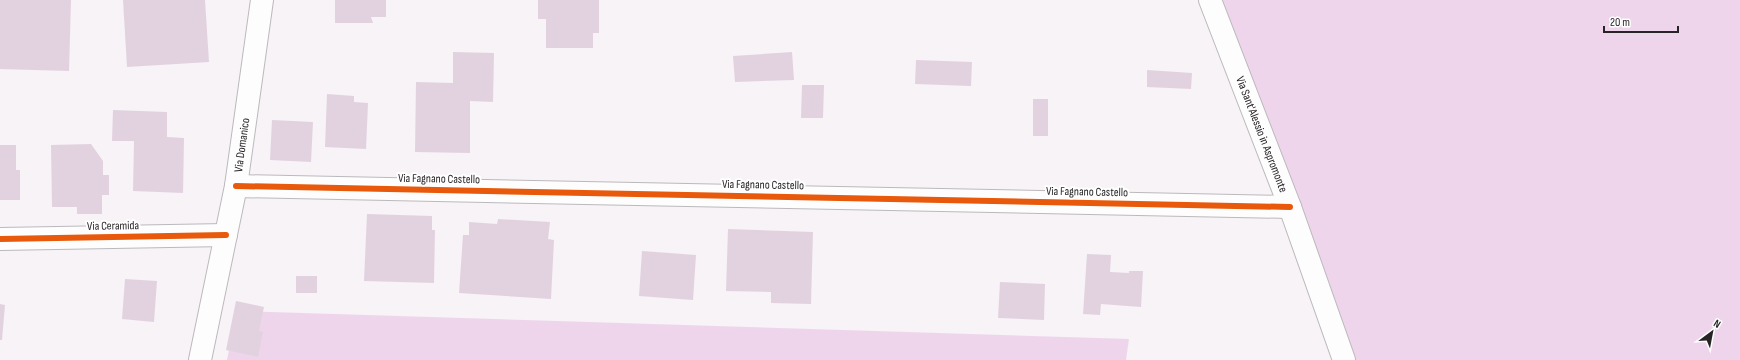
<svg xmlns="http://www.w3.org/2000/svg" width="1740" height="360" viewBox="0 0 1740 360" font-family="'Sofia Sans Condensed',sans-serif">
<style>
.grass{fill:#eed5eb}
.building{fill:#e2d2e0}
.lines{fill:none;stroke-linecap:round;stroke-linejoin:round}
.minor-casing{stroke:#bcb9bc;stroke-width:24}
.minor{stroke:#fefdfe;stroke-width:22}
.cycleway-casing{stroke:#fff;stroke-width:8}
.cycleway{stroke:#e8590c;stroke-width:6}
.labels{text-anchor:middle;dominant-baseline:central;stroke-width:4;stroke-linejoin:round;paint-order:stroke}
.street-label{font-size:12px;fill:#272426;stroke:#fff}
</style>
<rect width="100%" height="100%" fill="#f7f3f7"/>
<g class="grass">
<path d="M1210 0H1740V360H1344Z"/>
<path d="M237 311 1129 339 1126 360H227Z"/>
</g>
<g class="building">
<path d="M0 0H71L69 71 0 69Z"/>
<path d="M123 0H205L209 62 127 67Z"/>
<path d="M335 0H386V17H371L373 23H335Z"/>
<path d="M538 0H599V33H593V48H546V19H538Z"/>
<path d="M453 52 494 53 493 102 470 101V153L415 152 416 82 453 83Z"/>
<path d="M792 52 794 80 735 82 733 56Z"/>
<path d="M916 60 972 62 971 86 915 84Z"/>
<path d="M1147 70 1192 73 1191 89 1147 87Z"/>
<path d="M802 85H824L823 118H801Z"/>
<path d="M327 94 354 96V102L368 103 366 149 325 147Z"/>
<rect x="1033" y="99" width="15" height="37"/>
<path d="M113 110 167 112V137L184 138 183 193 133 191 134 141H112Z"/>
<path d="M272 120 313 122 311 162 270 160Z"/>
<path d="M91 144 103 161V175H109V195H102V214H77V207H52L51 145Z"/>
<path d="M0 145H16V170H20V200H0Z"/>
<path d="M367 214 432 216V230H435L434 283 364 281Z"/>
<path d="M498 219 550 222 548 239 554 240 551 299 459 293 463 235H469V222L497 224Z"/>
<path d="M728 229 813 232 811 304 771 303V292L726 291Z"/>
<path d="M642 251 696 255 693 300 639 296Z"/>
<path d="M1087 254 1111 255 1110 272 1129 273V271H1143L1141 307 1101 304 1100 315 1083 314Z"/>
<rect x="296" y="276" width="21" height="17"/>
<path d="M125 279 157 281 154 322 122 319Z"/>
<path d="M1000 282 1045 284 1044 320 998 318Z"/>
<path d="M236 301 264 307 259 331 263 332 258 357 226 350Z"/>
<path d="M0 304 5 305 2 340H0Z"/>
</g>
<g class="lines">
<defs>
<g id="minor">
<path id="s1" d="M1210 0 1290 207 1344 360"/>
<path d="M236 186 1290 207"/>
<path d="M0 239 226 235"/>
<path id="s2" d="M200 360 236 186 262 0"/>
</g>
</defs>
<use href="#minor" class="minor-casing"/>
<use href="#minor" class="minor"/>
<defs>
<g id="cycleway">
<path d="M236 186 1290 207"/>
<path d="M0 239 226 235"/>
</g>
</defs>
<use href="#cycleway" class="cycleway-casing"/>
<use href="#cycleway" class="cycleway"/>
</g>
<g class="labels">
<g class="street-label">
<text stroke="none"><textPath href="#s1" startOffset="144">Via Sant'Alessio in Aspromonte</textPath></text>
<text stroke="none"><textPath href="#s2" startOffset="219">Via Domanico</textPath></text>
<text transform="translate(439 179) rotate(1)">Via Fagnano Castello</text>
<text transform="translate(763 185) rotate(1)">Via Fagnano Castello</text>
<text transform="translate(1087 192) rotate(1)">Via Fagnano Castello</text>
<text transform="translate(113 226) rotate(-1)">Via Ceramida</text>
</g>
</g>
<g transform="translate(1712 332) rotate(32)" stroke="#ffffff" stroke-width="3" paint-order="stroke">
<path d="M0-3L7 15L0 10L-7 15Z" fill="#272426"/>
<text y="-6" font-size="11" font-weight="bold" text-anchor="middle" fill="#272426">N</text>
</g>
<path d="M1604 26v6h74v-6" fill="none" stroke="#272426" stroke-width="2"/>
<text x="1610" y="26" font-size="12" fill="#272426" stroke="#ffffff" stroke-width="3" paint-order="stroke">20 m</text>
</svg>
